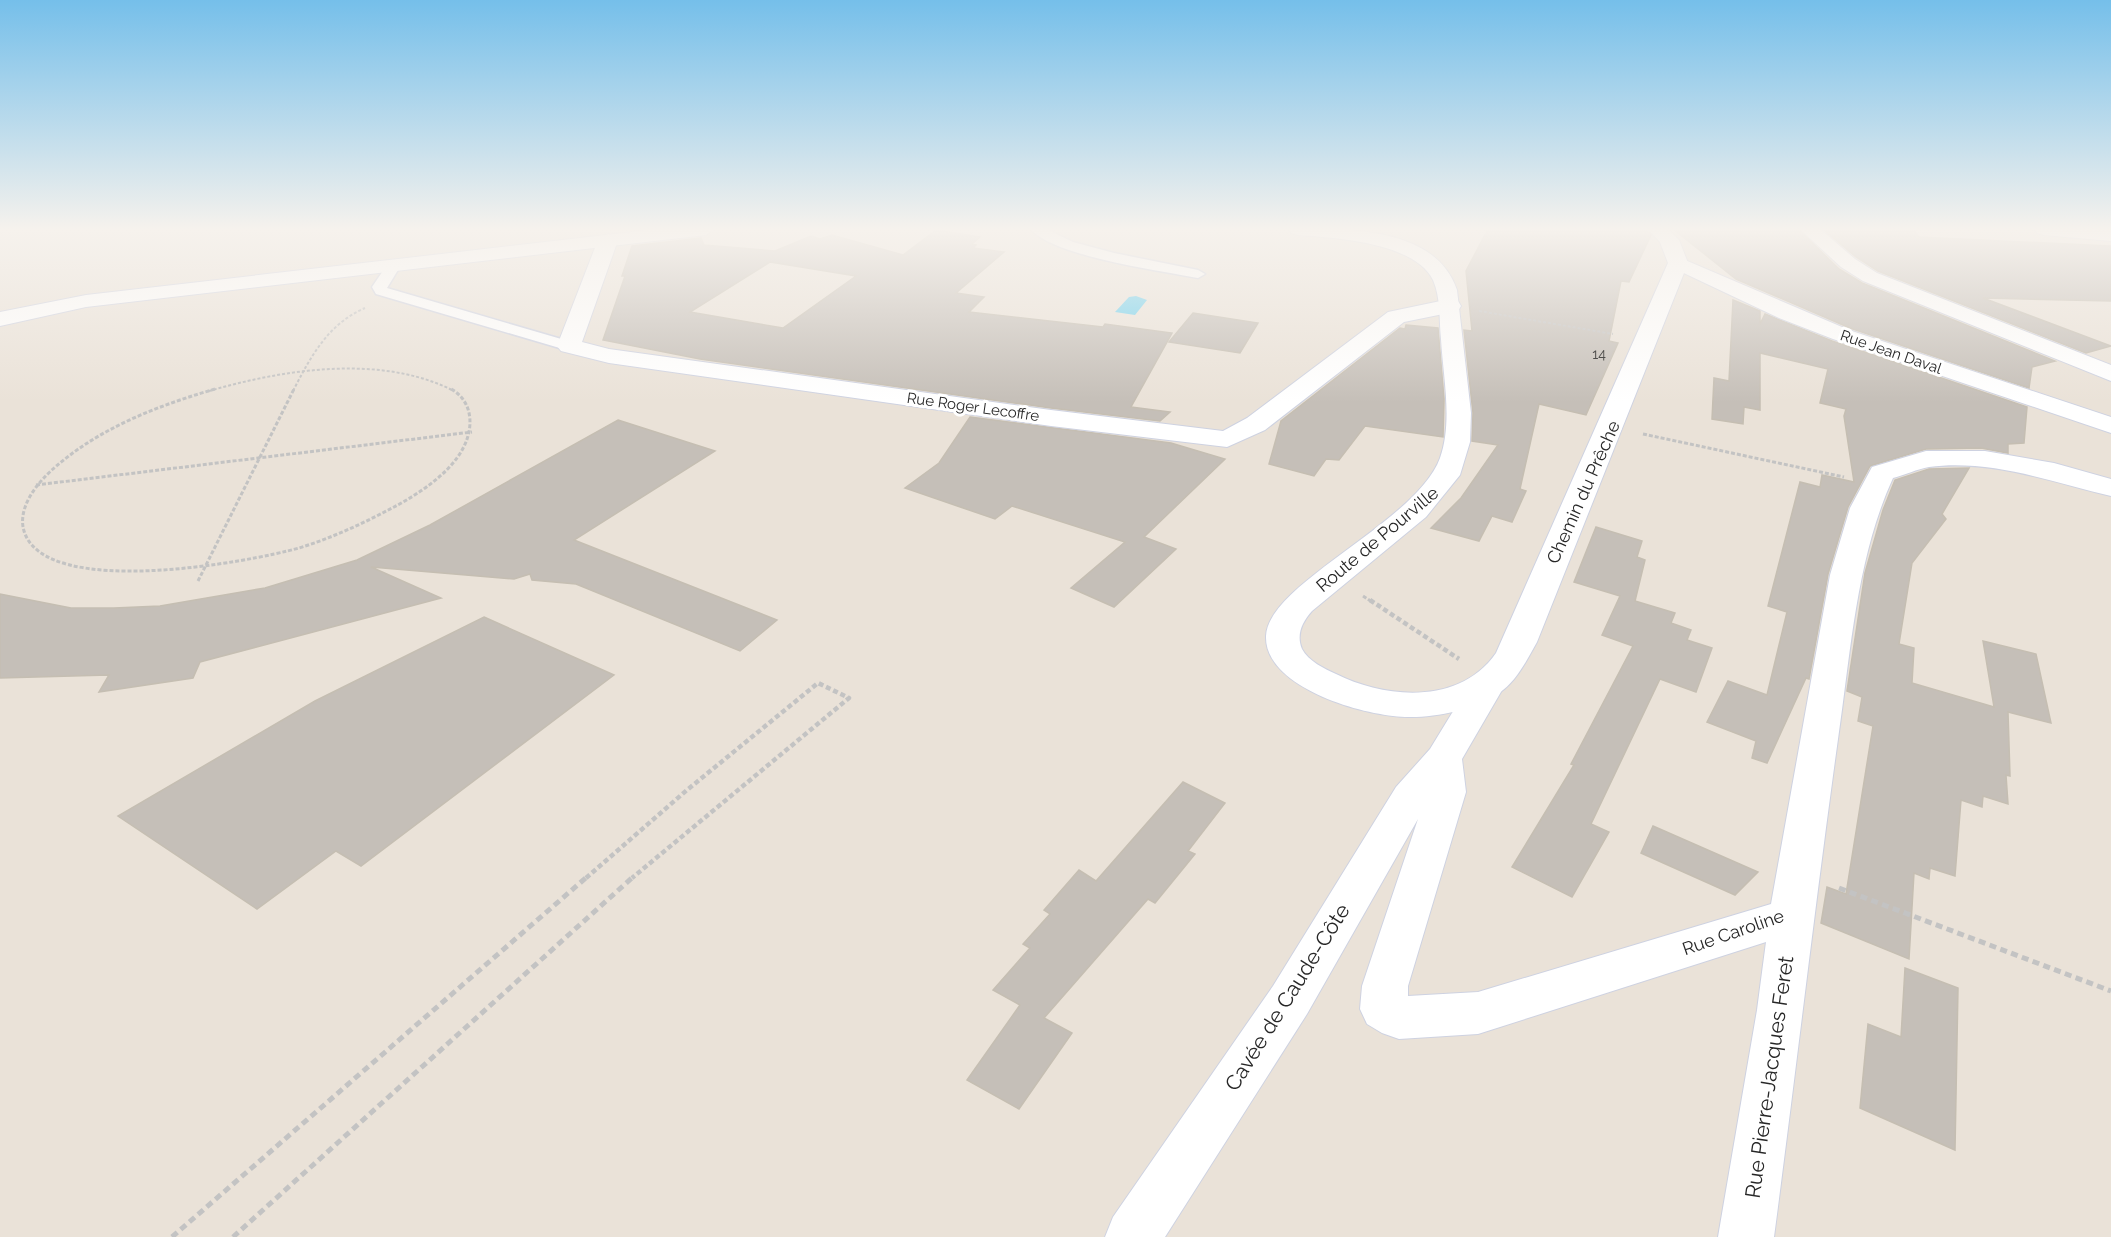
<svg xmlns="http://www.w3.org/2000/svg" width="2111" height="1237" viewBox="0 0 2111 1237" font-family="Raleway,sans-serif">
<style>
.water{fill:#69cfee}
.building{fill:#c5bfb8;stroke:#c5beb2;stroke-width:1.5;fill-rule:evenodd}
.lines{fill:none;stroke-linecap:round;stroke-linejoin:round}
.lane-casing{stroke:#ced2e1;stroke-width:3}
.street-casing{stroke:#ced2e1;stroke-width:2}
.secondary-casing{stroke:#ced2e1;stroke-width:2}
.path-far3{stroke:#c3c3c3;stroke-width:2;stroke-dasharray:3 2;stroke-linecap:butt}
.path-far2{stroke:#c3c3c3;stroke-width:3;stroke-dasharray:4 2;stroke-linecap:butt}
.path-far1{stroke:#c3c3c3;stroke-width:4.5;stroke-dasharray:5 3;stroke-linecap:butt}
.path{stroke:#c3c3c3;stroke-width:5;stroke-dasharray:7 4.5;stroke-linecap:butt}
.lane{fill:#fff;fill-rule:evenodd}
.street{fill:#fff;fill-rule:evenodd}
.secondary{fill:#fff;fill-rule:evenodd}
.labels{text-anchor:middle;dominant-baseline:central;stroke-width:6;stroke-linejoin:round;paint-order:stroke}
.far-number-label{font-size:14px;fill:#4e4d4b}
.far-street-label{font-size:15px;fill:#272727;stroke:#fff}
.street-label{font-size:18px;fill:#272727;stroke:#fff}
.near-street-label{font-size:21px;fill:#272727;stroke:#fff}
</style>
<rect width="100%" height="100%" fill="#eae2d8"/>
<path class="water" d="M1136 296 1147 300 1135 315 1115 312 1129 297Z"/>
<g class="building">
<path d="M1488 229H1646L1651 235 1629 282 1621 281 1609 341 1618 343 1586 415 1539 404 1520 489 1526 491 1512 522 1492 516 1479 541 1431 528 1461 498 1498 445 1472 441 1473 413 1464 330 1472 331 1466 271Z"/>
<path d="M1673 229H1798L1839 269 1862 283 2055 361 2032 367 2029 388 1850 328 1736 279Z"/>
<path d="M1823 229H1913L1919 237 2111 246V301L1983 298 2111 346 2086 353 1878 271 1856 257Z"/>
<path d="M936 230 980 237 972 244 976 245 973 248 1004 252 956 293 984 297 969 312 1103 327 1105 324 1172 333 1131 407 1170 412 1160 421 1051 408 700 359 603 340 625 276H622L632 246 701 238 704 245 775 251 811 236 820 239 832 235 903 255ZM770 262 856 276 783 328 690 312Z"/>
<path d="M1733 300 1760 311V324L1765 314 1832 341 2027 407 2024 443 2008 444V453L1981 448 1926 449 1870 466 1848 507 1828 574 1809 679 1806 678 1767 763 1752 758 1756 741 1707 722 1728 681 1767 695 1787 612 1768 606 1800 482 1820 487 1822 475 1854 482 1844 416 1846 409 1820 403 1828 369 1760 353V410L1744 407 1743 424 1712 419 1714 378 1729 381Z"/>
<path d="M1193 313 1258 323 1240 353 1169 342Z"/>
<path d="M1406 325 1438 328 1444 399 1443 437 1365 426 1339 460 1326 459 1314 476 1269 464 1281 421 1400 328 1405 329Z"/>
<path d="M970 417 1171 443 1225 459 1144 537 1176 549 1114 607 1071 588 1125 542 1012 506 995 519 905 488 939 463Z"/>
<path d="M618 420 715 451 574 540 777 620 740 651 576 584 532 580 530 574 514 579 371 567 441 598 200 662 193 678 99 692 109 675 0 678V594L71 608H114L160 606 265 588 357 560 430 525Z"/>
<path d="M1969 468 1942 514 1946 519 1912 563 1899 644 1914 648 1912 683 1994 707 1983 641 2036 654 2051 723 2008 712 2010 776 2006 775 2008 804 1983 796 1982 807 1961 800 1955 876 1930 868 1929 879 1914 873 1909 959 1821 923 1827 887 1846 894 1873 726 1858 721 1862 697 1847 691 1865 573 1883 510 1895 480 1929 469Z"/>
<path d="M1596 527 1642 541 1637 557 1645 560 1635 601 1675 613 1671 623 1691 630 1687 640 1712 648 1696 692 1660 679 1591 824 1609 832 1572 897 1512 867 1574 765 1571 764 1633 646 1602 635 1620 596 1574 582Z"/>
<path d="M484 617 614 675 361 866 336 851 257 909 118 816 315 701Z"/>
<path d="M1183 782 1225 803 1188 851 1195 854 1155 903 1148 899 1044 1018 1072 1033 1019 1109 967 1080 1020 1005 993 990 1030 948 1023 944 1050 914 1044 910 1079 870 1096 881Z"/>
<path d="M1653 826 1758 872 1735 895 1641 853Z"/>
<path d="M1905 968 1958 988 1955 1150 1860 1108 1868 1024 1901 1037Z"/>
</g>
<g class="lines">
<defs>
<g id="lane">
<path d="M1031 229H1046L1073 242 1114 253 1198 270 1205 274 1198 278C1162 271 1052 256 1031 229Z"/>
<path d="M394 261 401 265 387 288 575 343 577 346 575 349H563L376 294 372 287 389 262Z"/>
</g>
<g id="street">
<path d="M1800 229H1820L1855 259 1877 273 2111 365V381L1863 281 1841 267Z"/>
<path d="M2035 229H2111V241L2044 235 2037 233Z"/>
<path d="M608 234 618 240 582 342 609 349 1051 410 1223 431 1247 418 1388 312 1450 299 1458 301 1461 306 1458 311 1404 322 1265 430 1227 447 1051 426 609 363 561 351 557 346 598 240Z"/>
<path d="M1678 257 1849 330 2111 417V433L1833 339 1779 318 1671 267 1668 263 1671 259Z"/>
<path d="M1926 451H1985L2054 463 2111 479V496C2052 482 1991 459 1929 467 1917 469 1905 475 1893 478 1856 559 1851 651 1838 739 1815 904 1796 1071 1774 1237H1718L1757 1010 1766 942 1478 1034 1399 1039 1382 1033 1367 1024 1360 1009 1362 986 1418 819 1307 1014 1165 1237H1105L1113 1217 1273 986 1396 787 1430 749 1474 677 1487 673 1500 677 1505 685 1462 759 1466 792 1408 986V996L1478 992 1771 904 1830 575 1850 508 1872 467Z"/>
</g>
<g id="secondary">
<path d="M658 229H715L706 235 86 307 0 326V312L86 295Z"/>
<path d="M1289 229C1344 229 1435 225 1457 290L1471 413 1470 442 1460 475 1426 517 1312 611C1302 622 1296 635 1302 649 1308 661 1325 669 1336 674 1386 699 1460 705 1496 653L1668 263 1660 242 1648 229H1668L1679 240 1688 263 1537 642C1527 660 1516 682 1499 693 1476 709 1438 717 1411 717 1370 718 1264 689 1266 636 1268 583 1416 523 1440 458 1453 422 1443 376 1441 339 1439 320 1441 298 1433 280 1414 242 1335 238 1298 235L1291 233Z"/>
</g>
</defs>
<use href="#lane" class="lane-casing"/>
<use href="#street" class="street-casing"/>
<use href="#secondary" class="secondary-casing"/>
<g class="path-far3">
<path d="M1479 311 1613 334"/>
<path d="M209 391C285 369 382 354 454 391"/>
<path d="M293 391C311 356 328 324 365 308"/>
</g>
<g class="path-far2">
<path d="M215 389C157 406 99 428 53 469 37 483 17 508 24 531 45 600 249 562 299 548 332 538 364 523 394 507 422 492 459 468 468 436 473 418 469 399 451 389"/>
<path d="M1643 434 1844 477"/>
<path d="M36 485 472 432"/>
<path d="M198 581 294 389"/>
<path d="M1363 596 1372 602"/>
</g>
<g class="path-far1">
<path d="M1370 600 1459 659"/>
<path d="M586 878 687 790 818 683 849 698 632 878"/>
</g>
<g class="path">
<path d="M1839 888 2111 991"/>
<path d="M172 1237 588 876"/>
<path d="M233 1237 634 876"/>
</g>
<use href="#lane" class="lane"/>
<use href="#street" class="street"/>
<use href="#secondary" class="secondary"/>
</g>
<linearGradient id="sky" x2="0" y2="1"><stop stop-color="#75bfea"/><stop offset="0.57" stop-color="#f6f2ed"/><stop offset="1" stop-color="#f6f2ed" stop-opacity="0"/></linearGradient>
<rect width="2111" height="402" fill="url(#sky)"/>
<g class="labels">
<g class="far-number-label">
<text x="1599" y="354">14</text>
</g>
<g class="far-street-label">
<text transform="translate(1891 352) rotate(19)">Rue Jean Daval</text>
<text transform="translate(973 407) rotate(8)">Rue Roger Lecoffre</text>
</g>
<g class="street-label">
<text transform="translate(1583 492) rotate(-66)">Chemin du Prêche</text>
<text transform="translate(1377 539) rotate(-40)">Route de Pourville</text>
<text transform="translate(1733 932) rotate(-19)">Rue Caroline</text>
</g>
<g class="near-street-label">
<text transform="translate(1287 997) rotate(-58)">Cavée de Caude-Côte</text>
<text transform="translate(1769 1077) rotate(-82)">Rue Pierre-Jacques Feret</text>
</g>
</g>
</svg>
